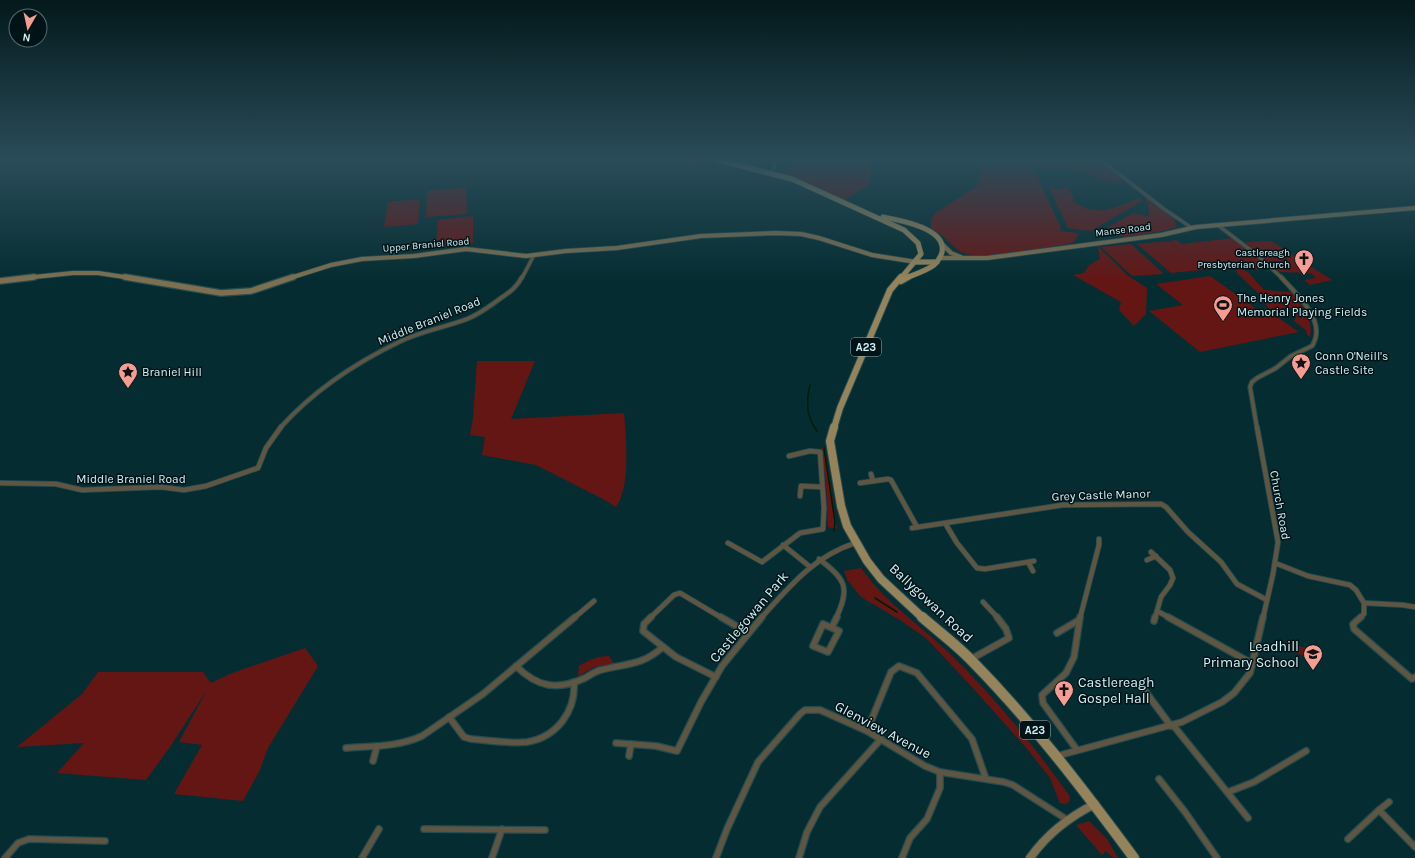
<svg xmlns="http://www.w3.org/2000/svg" width="1415" height="858" viewBox="0 0 1415 858" font-family="Karla,sans-serif">
<style>
.green{fill:#641615}
.lines{fill:none;stroke-linecap:round;stroke-linejoin:round}
.stream{stroke:#001c02;stroke-width:1.5}
.street-far3-casing{stroke:#254c51;stroke-width:4.5}
.street-far2-casing{stroke:#254c51;stroke-width:5.5}
.street-far1-casing{stroke:#254c51;stroke-width:6}
.street-casing{stroke:#254c51;stroke-width:8}
.secondary-far2-casing{stroke:#254c51;stroke-width:5.5}
.secondary-far1-casing{stroke:#254c51;stroke-width:8}
.secondary-casing{stroke:#254c51;stroke-width:10}
.primary-far3-casing{stroke:#254c51;stroke-width:6}
.primary-far2-casing{stroke:#254c51;stroke-width:8}
.primary-far1-casing{stroke:#254c51;stroke-width:10}
.primary-casing{stroke:#254c51;stroke-width:12}
.street-far3{stroke:#5e5542;stroke-width:3}
.street-far2{stroke:#5e5542;stroke-width:3.5}
.street-far1{stroke:#5e5542;stroke-width:4.5}
.street{stroke:#5e5542;stroke-width:5.5}
.secondary-far2{stroke:#7d6f50;stroke-width:4}
.secondary-far1{stroke:#7d6f50;stroke-width:5.5}
.secondary{stroke:#7d6f50;stroke-width:8}
.primary-far3{stroke:#95835b;stroke-width:5}
.primary-far2{stroke:#95835b;stroke-width:6}
.primary-far1{stroke:#95835b;stroke-width:8}
.primary{stroke:#95835b;stroke-width:10}
.labels{text-anchor:middle;dominant-baseline:central;stroke-width:3;stroke-linejoin:round;paint-order:stroke}
.far-street-label{font-size:10px;fill:#cff1f6;stroke:#001417}
.far-poi-label{font-size:10px;fill:#cff1f6;stroke:#001417;text-anchor:end}
.shield{fill:#001417;stroke:#91afb3;stroke-width:1}
.shield-label{font-size:11px;font-weight:bold;fill:#cff1f6}
.poi-label{font-size:12px;fill:#cff1f6;stroke:#001417;text-anchor:start}
.street-label{font-size:12px;fill:#cff1f6;stroke:#001417}
.near-street-label{font-size:14px;fill:#cff1f6;stroke:#001417}
.near-poi-label{font-size:14px;fill:#cff1f6;stroke:#001417;text-anchor:end}
</style>
<rect width="100%" height="100%" fill="#052d31"/>
<g class="green">
<path d="M681 160H711L714 161 689 168 682 164Z"/>
<path d="M795 160H872L869 185 844 200 798 179 784 176Z"/>
<path d="M979 160H1097L1124 181C1105 185 1093 172 1076 170 1062 168 1047 169 1033 168L1061 228 1060 230C1066 233 1073 231 1079 234L1073 243C1050 247 982 261 963 253 951 247 945 234 931 229V219L935 213 976 187 980 178Z"/>
<path d="M1048 186 1058 189 1067 188 1074 197 1073 201C1096 218 1115 208 1139 198L1142 201 1091 231 1068 228Z"/>
<path d="M466 187 467 214 426 217 427 191Z"/>
<path d="M1145 197 1174 219 1177 227 1162 231 1126 237 1100 232 1133 213 1149 216 1148 204Z"/>
<path d="M420 199 418 224 384 227 388 202Z"/>
<path d="M473 216V243L436 246 438 220Z"/>
<path d="M1233 238 1269 268 1257 270 1251 265 1171 273 1137 244 1169 241 1184 254 1170 241 1176 240 1182 244Z"/>
<path d="M1271 241 1332 280 1310 285 1304 280 1316 278 1311 273 1278 272 1245 242Z"/>
<path d="M1131 244 1164 274 1132 276 1101 247Z"/>
<path d="M1098 246 1127 275 1147 288 1146 314 1134 326 1119 310 1121 302 1073 275 1084 273 1089 265 1100 259Z"/>
<path d="M1239 268 1248 272 1264 290 1291 292C1302 306 1314 319 1310 337L1307 335 1306 330 1294 321 1297 316 1292 308H1282V315H1279L1272 312 1266 305 1264 299 1237 273 1236 270Z"/>
<path d="M1210 276 1261 312 1268 311 1299 332 1200 352 1149 311 1183 305 1156 284Z"/>
<path d="M477 361H535L511 419 624 413C626 438 631 486 616 507L603 499 536 465 482 455 485 437 470 435 473 418Z"/>
<path d="M821 448H825L837 529 828 527 826 485Z"/>
<path d="M861 568C870 580 880 592 891 602 909 619 928 633 946 650 992 694 1032 743 1069 795L1070 801 1066 804 1060 803 1050 778 1028 750 972 687 927 639 900 620 861 597 848 581 844 571Z"/>
<path d="M1286 642 1309 649 1311 658 1287 650Z"/>
<path d="M305 648 318 666 268 748 260 770 243 801 174 794 202 745 179 742 207 690 170 747 146 780 57 773 84 743 17 747 82 694 98 672H203L211 683 232 673Z"/>
<path d="M609 656 614 664 595 667 578 676 579 666C588 660 598 656 609 656Z"/>
<path d="M1089 821 1107 839 1118 858H1113L1106 851 1102 855 1076 825Z"/>
</g>
<g class="lines">
<g class="stream">
<path d="M810 385C806 402 806 416 817 431"/>
<path d="M824 448 835 522 834 531"/>
<path d="M875 598 897 612"/>
</g>
<defs>
<g id="street-far3">
<path d="M1101 160 1164 209 1192 228"/>
<path d="M773 170 776 160"/>
<path d="M1219 226 1257 255 1282 278"/>
<path d="M522 278 534 255"/>
</g>
<g id="street-far2">
<path d="M280 428C313 391 355 363 401 341 422 331 446 327 467 319 480 314 490 306 501 298 510 292 517 287 522 277"/>
<path d="M1257 428 1250 387 1252 382 1257 378 1276 368 1291 356 1312 346C1328 321 1296 294 1281 277"/>
</g>
<g id="street-far1">
<path d="M1257 427 1278 542 1273 574 1263 618"/>
<path d="M871 474 873 481"/>
<path d="M0 483 56 484 82 490 161 487 184 490 206 486 258 468 266 448 281 427"/>
<path d="M860 483 888 479 891 480 917 527"/>
<path d="M800 496 801 486 822 487"/>
<path d="M945 523 957 543 977 568 985 569 1034 561"/>
<path d="M912 528 1063 505 1161 504 1166 507 1188 532 1221 562 1237 584 1267 600"/>
<path d="M728 543 762 562 800 533 823 529 824 508 820 452 810 451 789 456"/>
<path d="M783 545 809 566"/>
<path d="M1151 552 1170 570 1173 578 1170 585 1161 597 1157 611 1170 618"/>
<path d="M819 559C845 579 851 587 836 618"/>
<path d="M1147 560 1156 556"/>
<path d="M1028 562 1033 571"/>
<path d="M1275 563 1308 576 1350 585 1356 590 1364 603V614L1360 618"/>
<path d="M983 602 998 618"/>
<path d="M1364 603 1403 605 1415 607"/>
<path d="M574 618 594 601"/>
<path d="M650 618 674 595 680 593 722 618"/>
<path d="M761 618C790 586 813 557 855 543"/>
<path d="M1080 618 1099 545V539"/>
<path d="M1155 618 1157 611"/>
</g>
<g id="street">
<path d="M651 617 644 624 643 631 676 657 716 677"/>
<path d="M721 617 748 633"/>
<path d="M1168 617 1253 664"/>
<path d="M1361 617 1353 624 1354 629 1412 679 1415 677"/>
<path d="M1154 621 1155 617"/>
<path d="M823 624 839 631 828 652 813 646Z"/>
<path d="M832 627 837 617"/>
<path d="M1057 633 1079 620"/>
<path d="M971 659 1009 638 1006 629 997 617"/>
<path d="M516 666C537 687 557 691 585 678 591 675 595 671 601 670 628 663 641 666 663 647"/>
<path d="M1142 687 1171 726"/>
<path d="M449 717 464 737 471 739C487 740 512 744 527 742 557 737 576 711 574 682"/>
<path d="M1173 725 1248 818"/>
<path d="M867 731 891 672 899 666 917 673 972 739 986 779"/>
<path d="M616 743 656 746 677 751 701 702 722 666 762 617"/>
<path d="M346 748C372 746 398 747 422 736L483 694 575 617"/>
<path d="M1077 750 1043 703 1042 695 1066 673 1074 657 1080 617"/>
<path d="M629 756 631 744"/>
<path d="M1057 756 1182 722 1222 702 1234 693 1250 673 1263 617"/>
<path d="M373 761 377 746"/>
<path d="M1159 779 1185 812 1217 858"/>
<path d="M1228 792 1254 782 1306 751"/>
<path d="M1379 810 1389 802"/>
<path d="M424 829 545 830"/>
<path d="M1348 839 1379 810 1415 847"/>
<path d="M5 858 18 843 29 839 105 841"/>
<path d="M362 858 379 829"/>
<path d="M492 858 502 829"/>
<path d="M716 858 727 829 758 762 800 714 805 710H820L867 731 925 766 940 772 1004 782 1013 785 1066 819"/>
<path d="M799 858 807 832 820 807 881 739"/>
<path d="M902 858 910 838 927 819 940 788V772"/>
</g>
<g id="secondary-far2">
<path d="M941 243 951 253 961 257"/>
<path d="M941 258H987L1161 235 1196 227 1415 208"/>
<path d="M24 278 73 273H98L131 278"/>
<path d="M290 278 331 265 362 259 414 256 466 249 526 256 566 251 617 248 701 236 776 233 801 234 819 238 872 255 916 262"/>
</g>
<g id="secondary-far1">
<path d="M125 277 221 293 251 291 293 277"/>
<path d="M0 281 34 277"/>
</g>
<path id="secondary" d="M1030 858C1047 834 1069 817 1095 804"/>
<g id="primary-far3">
<path d="M718 160 792 179 904 230 918 243 921 254 901 278"/>
<path d="M883 217C899 220 947 228 942 252 941 257 938 261 934 265 926 271 915 274 906 278"/>
<path d="M916 262H937"/>
</g>
<g id="primary-far2">
<path d="M901 281 908 277"/>
<path d="M834 428 840 408 890 290 901 277"/>
</g>
<path id="primary-far1" d="M834 427 830 441 841 506 847 526 867 561 881 579 923 618"/>
<path id="primary" d="M922 617C939 632 957 645 972 661 1032 722 1083 789 1134 858"/>
</defs>
<use href="#street-far3" class="street-far3-casing"/>
<use href="#street-far2" class="street-far2-casing"/>
<use href="#street-far1" class="street-far1-casing"/>
<use href="#street" class="street-casing"/>
<use href="#secondary-far2" class="secondary-far2-casing"/>
<use href="#secondary-far1" class="secondary-far1-casing"/>
<use href="#secondary" class="secondary-casing"/>
<use href="#primary-far3" class="primary-far3-casing"/>
<use href="#primary-far2" class="primary-far2-casing"/>
<use href="#primary-far1" class="primary-far1-casing"/>
<use href="#primary" class="primary-casing"/>
<use href="#street-far3" class="street-far3"/>
<use href="#street-far2" class="street-far2"/>
<use href="#street-far1" class="street-far1"/>
<use href="#street" class="street"/>
<use href="#secondary-far2" class="secondary-far2"/>
<use href="#secondary-far1" class="secondary-far1"/>
<use href="#secondary" class="secondary"/>
<use href="#primary-far3" class="primary-far3"/>
<use href="#primary-far2" class="primary-far2"/>
<use href="#primary-far1" class="primary-far1"/>
<use href="#primary" class="primary"/>
</g>
<linearGradient id="sky" x2="0" y2="1"><stop stop-color="#03191b"/><stop offset="0.57" stop-color="#2a4c5a"/><stop offset="1" stop-color="#2a4c5a" stop-opacity="0"/></linearGradient>
<rect width="1415" height="280" fill="url(#sky)"/>
<defs>
<symbol id="church-pin" viewBox="-11 -11 22 30"><path d="M0 17L-7.5 6A9.5 9.5 0 1 1 7.5 6Z" fill="#f59c93" stroke="#001417"/><path d="M-1.2-6h2.4v3.5h3.3v2.4h-3.3V6h-2.4V-.1h-3.3v-2.4h3.3Z" fill="#111"/></symbol>
<symbol id="stadium-pin" viewBox="-11 -11 22 30"><path d="M0 17L-7.5 6A9.5 9.5 0 1 1 7.5 6Z" fill="#f59c93" stroke="#001417"/><path d="M0-5a6.5 5 0 1 0 0 10a6.5 5 0 1 0 0-10ZM-3.5-1.8h7v3.6h-7Z" fill="#111"/></symbol>
<symbol id="sight-pin" viewBox="-11 -11 22 30"><path d="M0 17L-7.5 6A9.5 9.5 0 1 1 7.5 6Z" fill="#f59c93" stroke="#001417"/><path d="M0-6L1.8-2.2L6-1.7L2.9 1.2L3.7 5.4L0 3.3L-3.7 5.4L-2.9 1.2L-6-1.7L-1.8-2.2Z" fill="#111"/></symbol>
<symbol id="school-pin" viewBox="-11 -11 22 30"><path d="M0 17L-7.5 6A9.5 9.5 0 1 1 7.5 6Z" fill="#f59c93" stroke="#001417"/><path d="M0-5L7-2L0 1L-7-2ZM-4 1L0 2.5L4 1V4Q0 6-4 4Z" fill="#111"/></symbol>
</defs>
<g fill-rule="evenodd">
<use href="#church-pin" x="1293" y="248" width="22" height="30"/>
<use href="#stadium-pin" x="1212" y="294" width="22" height="30"/>
<use href="#sight-pin" x="1290" y="352" width="22" height="30"/>
<use href="#sight-pin" x="117" y="361" width="22" height="30"/>
<use href="#school-pin" x="1302" y="643" width="22" height="30"/>
<use href="#church-pin" x="1053" y="679" width="22" height="30"/>
</g>
<g class="labels">
<g class="far-street-label">
<text transform="translate(1123 230) rotate(-7)">Manse Road</text>
<text transform="translate(426 245) rotate(-5)">Upper Braniel Road</text>
</g>
<g class="far-poi-label">
<text x="1290" y="253">Castlereagh<tspan x="1290" dy="12">Presbyterian Church</tspan></text>
</g>
<g class="shield">
<rect x="851" y="338" width="30" height="18" rx="3"/>
<rect x="1020" y="721" width="30" height="18" rx="3"/>
</g>
<g class="shield-label">
<text x="866" y="347">A23</text>
<text x="1035" y="730">A23</text>
</g>
<g class="poi-label">
<text x="1237" y="298">The Henry Jones<tspan x="1237" dy="14">Memorial Playing Fields</tspan></text>
<text x="1315" y="356">Conn O'Neill's<tspan x="1315" dy="14">Castle Site</tspan></text>
<text x="142" y="372">Braniel Hill</text>
</g>
<g class="street-label">
<text transform="translate(429 321) rotate(-22)">Middle Braniel Road</text>
<text x="131" y="479">Middle Braniel Road</text>
<text transform="translate(1101 495) rotate(-2)">Grey Castle Manor</text>
<text transform="translate(1280 505) rotate(80)">Church Road</text>
</g>
<g class="near-street-label">
<text transform="translate(931 603) rotate(43)">Ballygowan Road</text>
<text transform="translate(749 617) rotate(-50)">Castlegowan Park</text>
<text transform="translate(883 730) rotate(28)">Glenview Avenue</text>
</g>
<g class="near-poi-label">
<text x="1299" y="646">Leadhill<tspan x="1299" dy="16">Primary School</tspan></text>
<text x="1078" y="682" text-anchor="start">Castlereagh<tspan x="1078" dy="16">Gospel Hall</tspan></text>
</g>
</g>
<g transform="translate(28 28) rotate(189)"><circle r="19" fill="#001417" stroke="#536c70"/>
<path d="M0-3L7 15L0 10L-7 15Z" fill="#f59c93"/>
<text y="-6" font-size="11" font-weight="bold" text-anchor="middle" fill="#cff1f6">N</text>
</g>
</svg>
